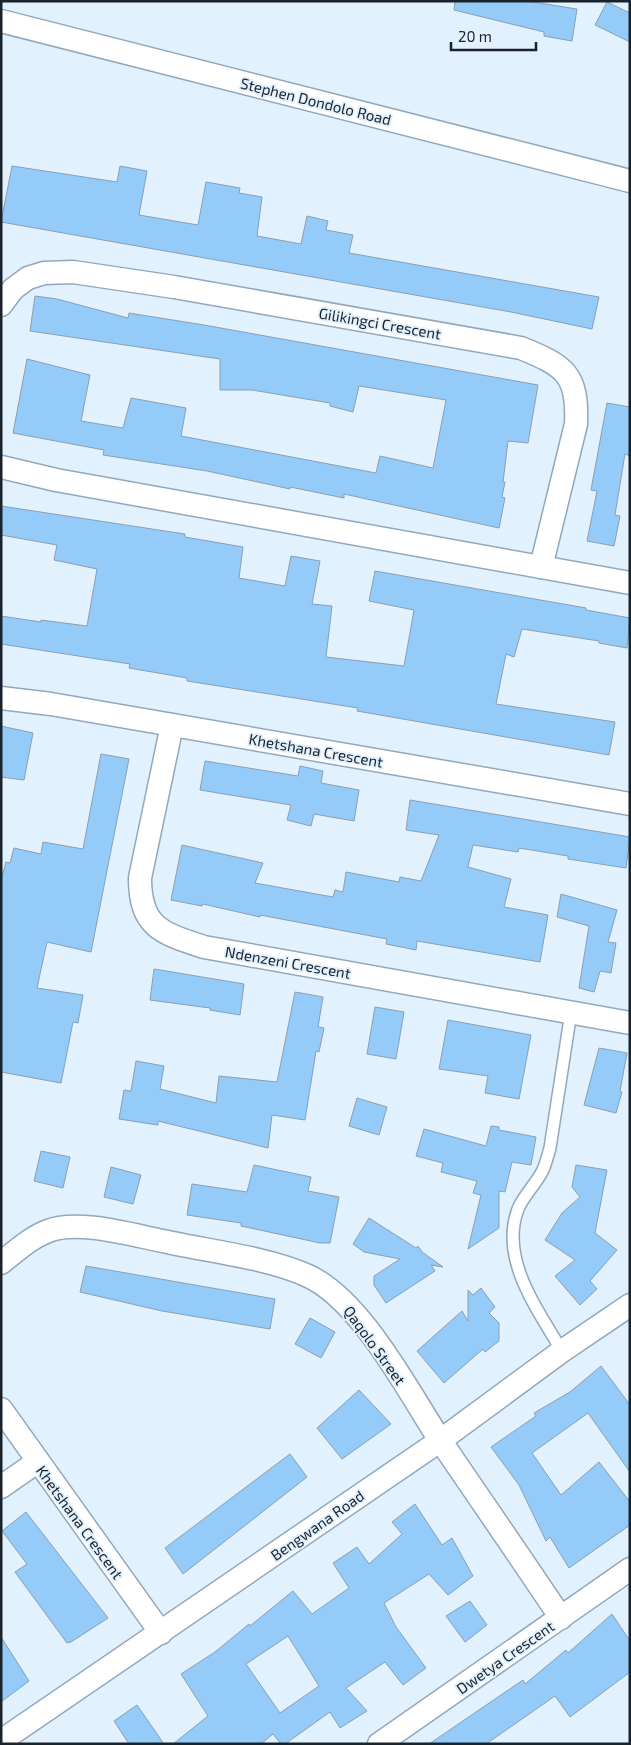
<svg xmlns="http://www.w3.org/2000/svg" width="631" height="1745" viewBox="0 0 631 1745" font-family="'Exo 2',sans-serif">
<style>
.building{fill:#95cbf8;stroke:#899fb3;fill-rule:evenodd}
.lines{fill:none;stroke-linecap:round;stroke-linejoin:round}
.service-casing{stroke:#91a8bc;stroke-width:14}
.minor-casing{stroke:#91a8bc;stroke-width:25}
.service{stroke:#fff;stroke-width:11}
.minor{stroke:#fff;stroke-width:22}
.labels{text-anchor:middle;dominant-baseline:central;stroke-width:4;stroke-linejoin:round;paint-order:stroke}
.street-label{font-size:15px;fill:#1a232b;stroke:#e2f1fe}
</style>
<rect width="100%" height="100%" fill="#e2f1fe"/>
<g class="building">
<path d="M455 1H527L577 9 572 41 544 36V32L454 10Z"/>
<path d="M607 2 630 13V42L595 25Z"/>
<path d="M12 166 117 182 120 166 147 171 139 215 198 225 206 182 240 188 239 193 262 197 257 236 301 244 307 216 328 221 326 230 353 235 349 253 599 297 592 329 511 312 1 222Z"/>
<path d="M35 296 57 299 128 318 129 313 204 325 538 385 528 443 508 441 503 482H505L502 497 505 498 499 528 344 494V498L290 487V489L207 471 103 455 104 450 13 433 27 359 90 375 81 421 123 428 131 398 186 408 181 436 376 473 380 456 433 468 446 400 359 386 353 412 330 406V403L252 390H220V359L30 331Z"/>
<path d="M607 403 630 407V456L625 454 615 515 620 516 614 546 587 541 597 491 591 490 593 479Z"/>
<path d="M1 506 185 534V537L243 547 239 578 285 586 291 556 320 561 312 604 332 606 326 657 404 666 414 610 369 601 375 571 586 608V610L630 618 627 648 599 643V641L522 629 514 657 506 654 496 704 615 722 609 755 357 711 358 708 187 681V678L129 668 130 664 1 644V616L41 622V620L87 626 97 569 54 560 57 545 1 535Z"/>
<path d="M1 726 33 733 24 780 1 777Z"/>
<path d="M101 754 129 759 91 952 47 942 37 988 83 995 78 1023 73 1022 61 1083 1 1072V880L6 862 10 863 14 848 41 854 43 842 83 849Z"/>
<path d="M205 761 298 776 300 766 323 771 321 783 359 790 354 821 314 814 311 826 287 820 291 805 200 790Z"/>
<path d="M410 800 630 837 626 868 568 859V856L519 848 518 852 473 845 468 867 511 879 504 907 548 915 540 962 417 941 416 950 386 944 387 939 260 915V917L203 904 202 906 171 900 182 845 263 863 255 883 333 897 335 890 343 892 346 872 399 882 400 877 421 881 439 835 406 830Z"/>
<path d="M561 894 617 910 608 942 616 943 611 973 600 971 594 992 579 988 589 926 557 917Z"/>
<path d="M154 969 244 984 240 1015 210 1010V1008L150 1000Z"/>
<path d="M295 992 323 997 318 1027 324 1028 319 1052 316 1051 305 1120 272 1115 268 1148 158 1121V1125L119 1119 124 1090 131 1091 136 1061 164 1066 160 1089 216 1103 219 1076 277 1082Z"/>
<path d="M375 1007 404 1012 396 1059 367 1054Z"/>
<path d="M448 1020 531 1035 519 1099 485 1093 488 1076 439 1069Z"/>
<path d="M599 1048 627 1053 620 1091 622 1092 616 1113 584 1105Z"/>
<path d="M357 1098 387 1107 379 1135 349 1126Z"/>
<path d="M491 1126 499 1127V1130L536 1137 531 1165 512 1162 505 1192 499 1191V1228L468 1249 481 1195 473 1193 477 1181 441 1172 443 1163 416 1156 424 1129 486 1146Z"/>
<path d="M41 1151 70 1157 63 1188 34 1181Z"/>
<path d="M254 1165 311 1177 308 1191 339 1197 330 1243H320L241 1226V1223L187 1215 192 1184 247 1192Z"/>
<path d="M576 1165 607 1170 595 1233 617 1250 590 1281 597 1289 580 1305 555 1276 575 1260 545 1240 562 1213 580 1197 572 1187Z"/>
<path d="M111 1167 141 1175 133 1204 104 1197Z"/>
<path d="M369 1218 416 1248 418 1246 422 1252 443 1267 431 1265 435 1271 386 1303 374 1285V1276L400 1259 364 1252 353 1244Z"/>
<path d="M86 1266 275 1299 270 1329 162 1311 80 1292Z"/>
<path d="M481 1288 495 1307 489 1313 499 1323V1341L485 1352 483 1349 444 1383 417 1351 462 1311 468 1321V1290L473 1295Z"/>
<path d="M310 1318 335 1332 321 1358 295 1344Z"/>
<path d="M601 1366 630 1405V1472L588 1413 532 1453 561 1495 599 1462 630 1502V1525L569 1568 550 1537 546 1541 519 1485 491 1447 536 1416 534 1413 570 1392Z"/>
<path d="M359 1390 391 1424 342 1459 317 1428Z"/>
<path d="M290 1454 307 1477 183 1574 165 1548Z"/>
<path d="M415 1504 442 1545 452 1538 473 1576 448 1595 429 1574 384 1603 396 1627 426 1668 403 1685 385 1662 346 1688 367 1711 340 1728 330 1712 285 1744H281L273 1734 261 1744H173L208 1716 181 1674 215 1652 249 1624 250 1626 293 1591 312 1614 349 1588 333 1563 357 1547 369 1564 402 1534 392 1522ZM288 1636 319 1686 280 1713 246 1664Z"/>
<path d="M26 1512 108 1618 71 1642 67 1643 15 1572 27 1564 2 1531Z"/>
<path d="M470 1601 487 1625 465 1642 446 1616Z"/>
<path d="M612 1614 630 1641V1672L570 1717 555 1696 486 1744H429L523 1680 525 1684 566 1650 568 1653Z"/>
<path d="M1 1637 29 1681 1 1702Z"/>
<path d="M137 1705 164 1744H129L114 1721Z"/>
</g>
<g class="lines">
<defs>
<path id="service" d="M562 1351C538 1310 499 1259 518 1209 524 1195 536 1184 543 1170 546 1163 548 1155 550 1148L571 1012"/>
<g id="minor">
<path d="M1 21 630 181"/>
<path d="M1 305 13 289 28 278 44 273 73 272 174 287 521 348C565 366 578 374 576 424L541 567"/>
<path d="M1 467 56 480 630 583"/>
<path d="M1 698 51 704 630 804"/>
<path d="M172 725 140 878C140 927 161 933 204 947L630 1023"/>
<path d="M1 1263C16 1251 30 1238 48 1231 77 1219 132 1235 163 1241 207 1251 265 1257 306 1275 360 1298 408 1391 440 1440 480 1499 521 1558 561 1618"/>
<path d="M1 1409 161 1633"/>
<path d="M1 1487 37 1462"/>
<path d="M1 1741 441 1440 562 1351 630 1305"/>
<path d="M379 1744 630 1569"/>
</g>
</defs>
<use href="#service" class="service-casing"/>
<use href="#minor" class="minor-casing"/>
<use href="#service" class="service"/>
<use href="#minor" class="minor"/>
</g>
<g class="labels">
<g class="street-label">
<text transform="translate(316 101) rotate(14)">Stephen Dondolo Road</text>
<text transform="translate(380 323) rotate(10)">Gilikingci Crescent</text>
<text transform="translate(316 750) rotate(10)">Khetshana Crescent</text>
<text transform="translate(288 962) rotate(10)">Ndenzeni Crescent</text>
<text transform="translate(375 1345) rotate(54)">Qaqolo Street</text>
<text transform="translate(80 1522) rotate(54)">Khetshana Crescent</text>
<text transform="translate(317 1525) rotate(-35)">Bengwana Road</text>
<text transform="translate(505 1657) rotate(-35)">Dwetya Crescent</text>
</g>
</g>
<rect width="631" height="1745" fill="none" stroke="#1a232b" stroke-width="5"/>
<path d="M451 42v8h85v-8" fill="none" stroke="#1a232b" stroke-width="2.5"/>
<text x="458" y="42" font-size="15" fill="#1a232b" stroke="#e2f1fe" stroke-width="4" paint-order="stroke">20 m</text>
</svg>
